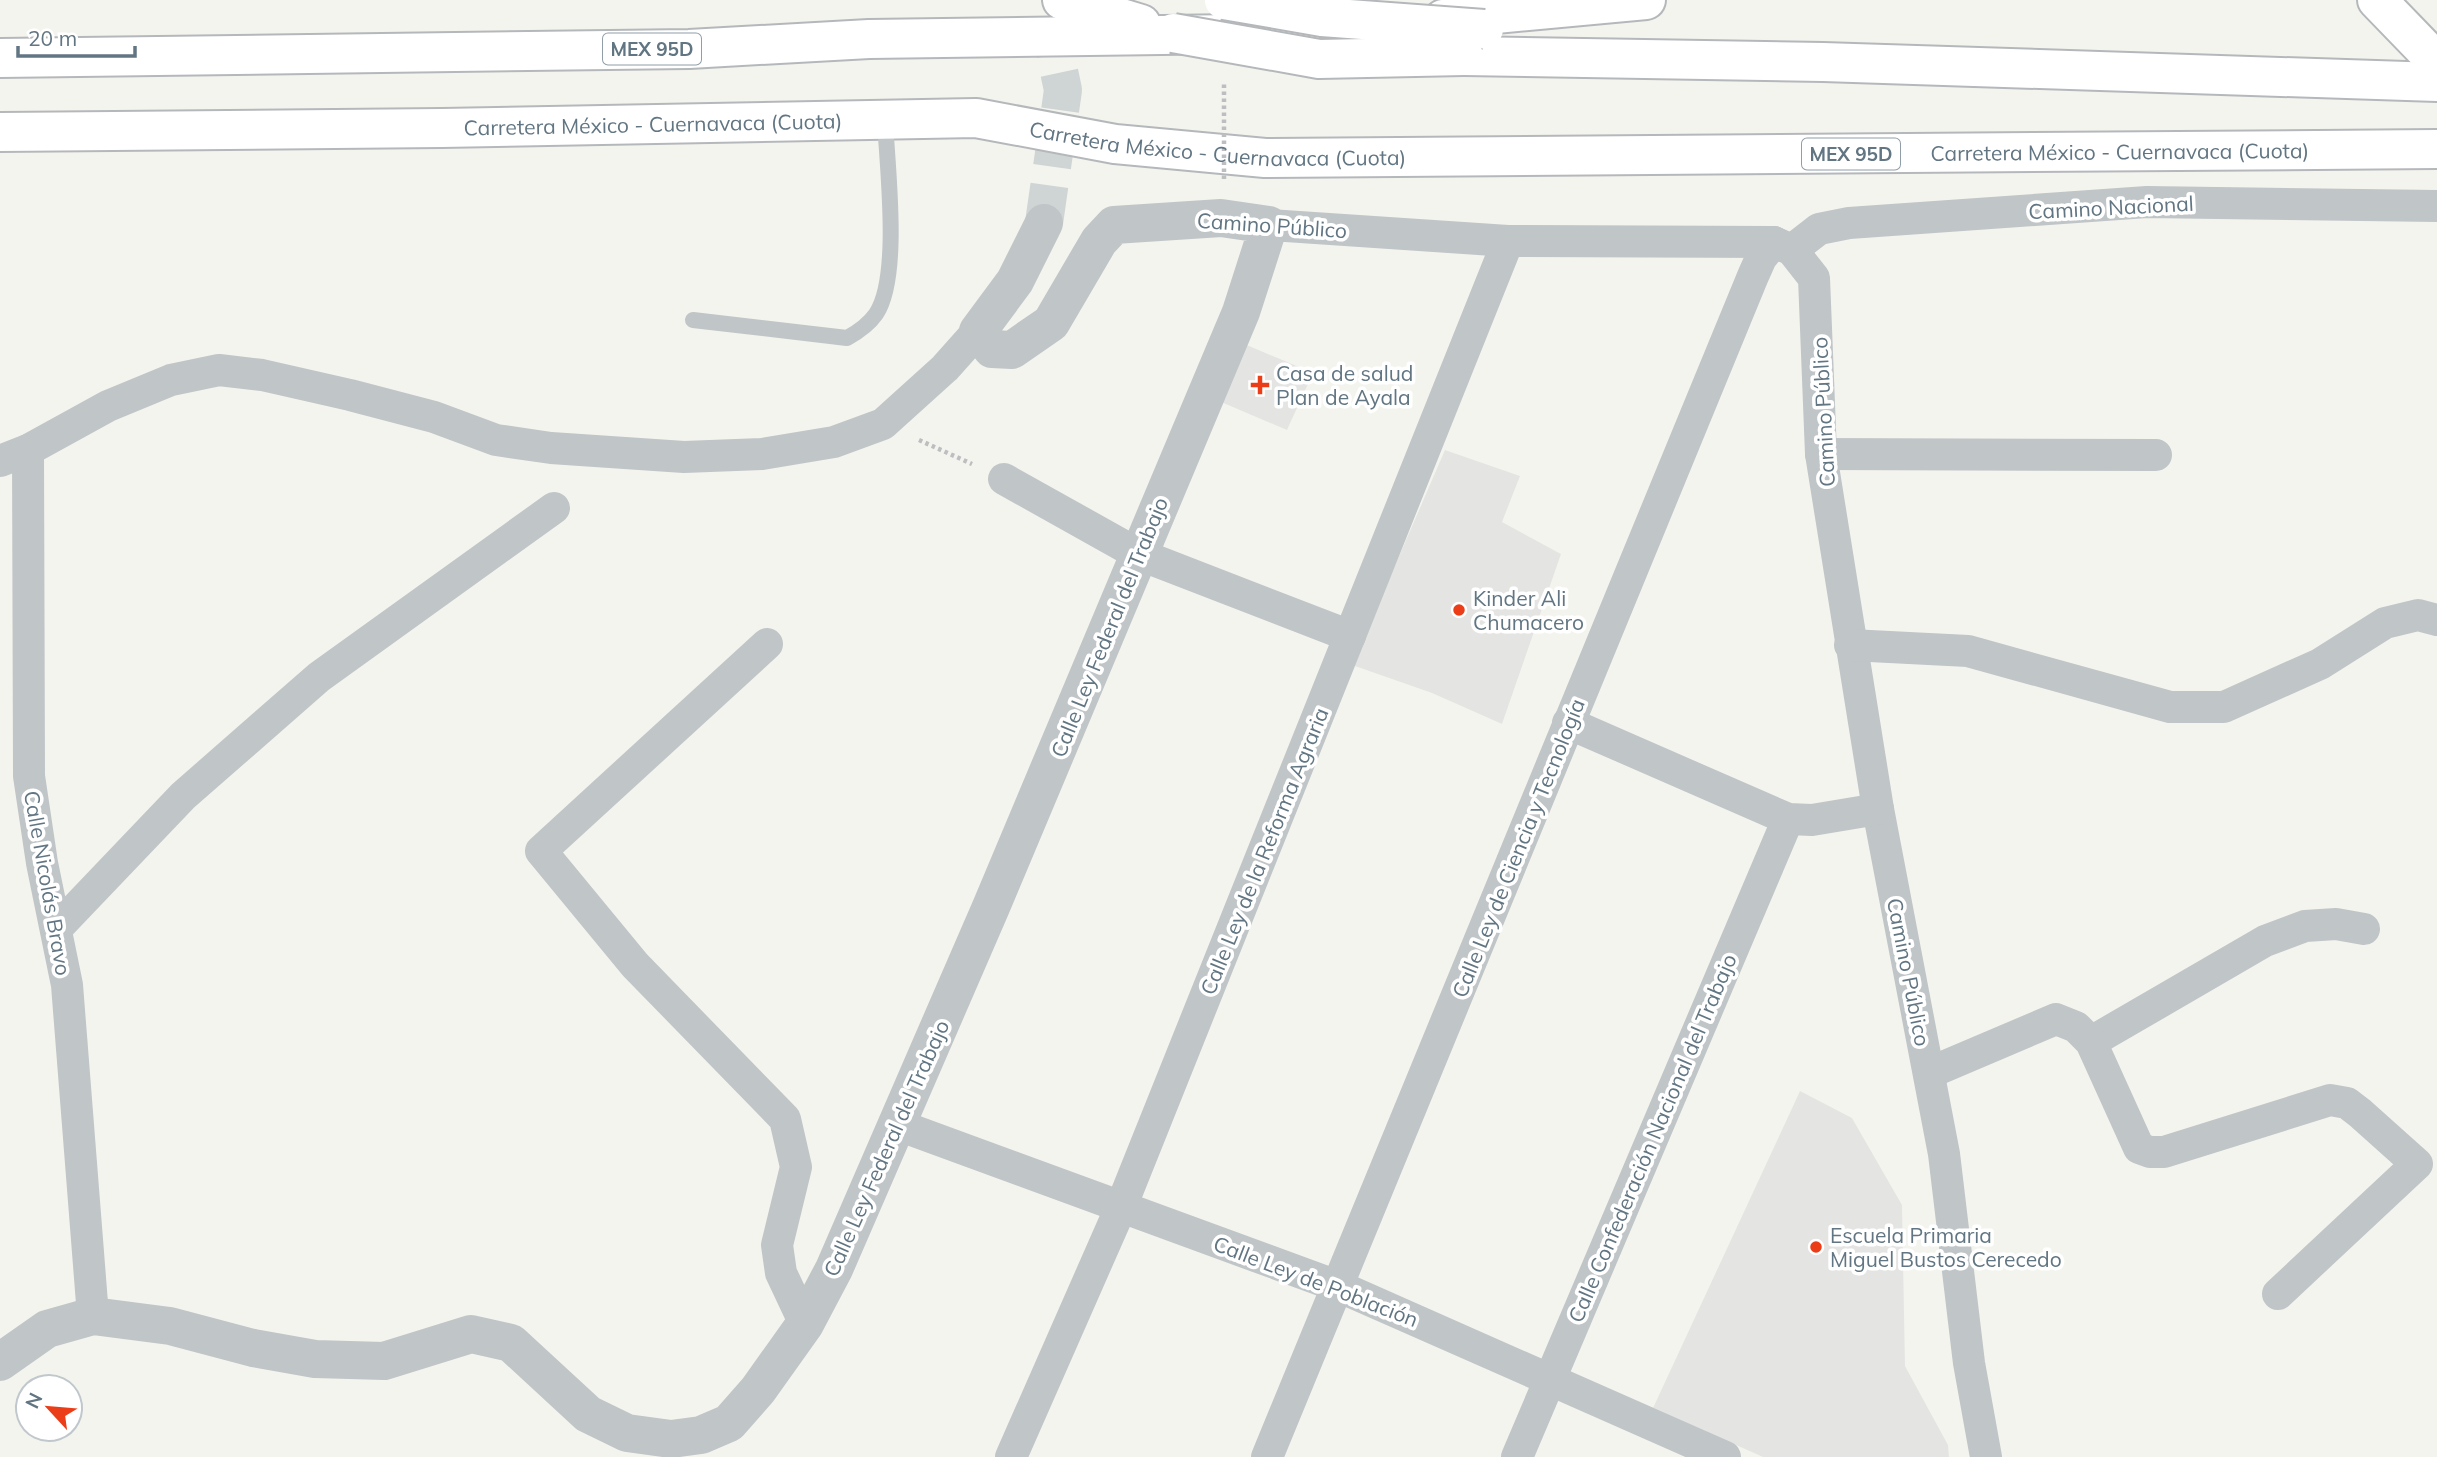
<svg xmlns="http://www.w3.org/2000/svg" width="2437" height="1457" viewBox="0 0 2437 1457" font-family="Mulish,sans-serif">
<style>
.built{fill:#e4e5e3}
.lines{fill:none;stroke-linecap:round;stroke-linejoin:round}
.tertiary-tunnel{stroke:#cfd4d4;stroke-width:38;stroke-dasharray:38 19;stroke-linecap:butt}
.motorway-casing{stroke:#b5b8bb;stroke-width:42}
.path{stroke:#bcbec0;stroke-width:4.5;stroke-dasharray:3.5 3.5;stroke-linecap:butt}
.service{stroke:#c0c5c7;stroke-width:16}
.minor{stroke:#c0c5c7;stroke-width:32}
.tertiary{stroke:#c0c5c7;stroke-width:38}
.motorway{stroke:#fff;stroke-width:38}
.motorway-bridge-casing{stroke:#b5b8bb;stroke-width:42;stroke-linecap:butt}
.path-bridge{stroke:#bcbec0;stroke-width:4.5;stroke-dasharray:3.5 3.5;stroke-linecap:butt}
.motorway-bridge{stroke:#fff;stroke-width:38}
.poi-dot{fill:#eb3d18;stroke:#fff;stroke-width:2.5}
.labels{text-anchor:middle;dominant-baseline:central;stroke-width:7;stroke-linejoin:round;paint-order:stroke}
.shield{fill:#fff;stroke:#909ea8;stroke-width:2}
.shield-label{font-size:19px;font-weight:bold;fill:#617582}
.street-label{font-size:21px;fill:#617582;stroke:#fff}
.poi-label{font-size:21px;fill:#617582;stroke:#fff;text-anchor:start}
</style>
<rect width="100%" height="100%" fill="#f4f4ef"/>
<g class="built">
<path d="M1235 340 1313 373 1287 430 1207 396Z"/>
<path d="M1445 450 1520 476 1502 522 1561 554 1502 724 1432 693 1352 665Z"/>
<path d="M1800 1091 1852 1118 1902 1205 1905 1366 1948 1445 1949 1457H1763L1653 1408Z"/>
</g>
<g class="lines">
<path class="tertiary-tunnel" d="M1044 223 1063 90 1044 0"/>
<defs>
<g id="motorway">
<path d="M1062 0 1141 24"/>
<path d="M2377 0 2437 62"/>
<path d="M1443 19 1646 0"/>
<path d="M1464 56 1823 62 2437 82"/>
<path d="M0 58 689 49 869 39 1305 33 1352 28"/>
<path id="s1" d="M0 132 442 128 976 118 1115 144 1265 158 2437 149"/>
</g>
</defs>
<use href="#motorway" class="motorway-casing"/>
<path class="path" d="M919 440 972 464"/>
<path class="service" d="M693 320 847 338C858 332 869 324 876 314 901 277 887 166 885 120"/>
<g class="minor">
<path d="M1269 225 1508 241 1774 242 1792 250 1814 278 1821 454 1878 809 1944 1154 1969 1363 1986 1457"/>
<path d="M1792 250 1819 229 1849 223 2147 202 2437 206"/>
<path d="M28 450 29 776 42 863 67 985 93 1316"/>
<path d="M1821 454 2156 455"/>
<path d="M0 461 28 450 108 406 171 380 219 370 262 375 350 395 434 417 496 440 551 448 684 457 762 454 834 442 883 424 945 368 978 331"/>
<path d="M1004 479 1138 554 1350 636"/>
<path d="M767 644 541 851 635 965 785 1119 796 1167 777 1245 781 1273 805 1324"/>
<path d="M1850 645 1968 651 2170 707H2224L2320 664 2385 623 2418 615 2437 620"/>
<path d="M1568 723 1788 819 1812 820 1878 809"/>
<path d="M56 929 183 796 319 677 554 508"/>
<path d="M2091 1042 2265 941 2305 926 2336 924 2364 929"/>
<path d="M1929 1073 2056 1019 2076 1027 2091 1042 2139 1148 2150 1152H2164L2330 1100 2347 1103 2360 1113 2417 1164 2278 1294"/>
<path d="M898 1125 1340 1287 1725 1457"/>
<path d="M1011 1457 1121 1207 1508 241"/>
<path d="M1267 1457 1753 276 1761 258 1774 242"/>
<path d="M1517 1457 1788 819"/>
</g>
<path class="tertiary" d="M0 1362 47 1329 93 1316 170 1326 253 1348 315 1359 384 1361 471 1334 511 1343 588 1414 627 1433 671 1439 701 1435 729 1423 758 1390 805 1324 834 1269 991 907 1241 312 1269 225 1221 218 1114 225 1099 241 1051 323 1012 350 992 349 978 331 1015 281 1044 223"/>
<use href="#motorway" class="motorway"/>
<defs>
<g id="motorway-bridge">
<path d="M1224 0 1322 17 1484 29"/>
<path d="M1173 33 1319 59 1464 56"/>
</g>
</defs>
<use href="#motorway-bridge" class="motorway-bridge-casing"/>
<path class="path-bridge" d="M1224 179V82"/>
<use href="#motorway-bridge" class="motorway-bridge"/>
</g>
<g class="poi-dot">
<path d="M1256.5 374.5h7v7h7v7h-7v7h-7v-7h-7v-7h7z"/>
<circle cx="1459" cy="610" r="7"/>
<circle cx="1816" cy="1247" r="7"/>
</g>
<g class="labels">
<g class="shield">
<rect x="603" y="33.5" width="98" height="31" rx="5"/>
<rect x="1802" y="138.5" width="98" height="31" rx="5"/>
</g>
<g class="shield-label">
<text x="652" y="49">MEX 95D</text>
<text x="1851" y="154">MEX 95D</text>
</g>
<g class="street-label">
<text stroke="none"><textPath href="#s1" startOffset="653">Carretera México - Cuernavaca (Cuota)</textPath></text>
<text stroke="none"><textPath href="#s1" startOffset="1220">Carretera México - Cuernavaca (Cuota)</textPath></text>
<text stroke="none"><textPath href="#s1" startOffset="2123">Carretera México - Cuernavaca (Cuota)</textPath></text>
<text transform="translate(2111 207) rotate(-3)">Camino Nacional</text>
<text transform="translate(1272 225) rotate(4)">Camino Público</text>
<text transform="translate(1823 412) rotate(-93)">Camino Público</text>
<text transform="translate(1109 627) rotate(-68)">Calle Ley Federal del Trabajo</text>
<text transform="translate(1518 848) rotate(-68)">Calle Ley de Ciencia y Tecnología</text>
<text transform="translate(1264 851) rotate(-68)">Calle Ley de la Reforma Agraria</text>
<text transform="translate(48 883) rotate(80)">Calle Nicolás Bravo</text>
<text transform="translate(1909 972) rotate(79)">Camino Público</text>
<text transform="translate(1652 1138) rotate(-67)">Calle Confederación Nacional del Trabajo</text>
<text transform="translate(886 1148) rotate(-66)">Calle Ley Federal del Trabajo</text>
<text transform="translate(1316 1281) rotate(21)">Calle Ley de Población</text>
</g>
<g class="poi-label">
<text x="1276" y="373">Casa de salud<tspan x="1276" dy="24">Plan de Ayala</tspan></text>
<text x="1473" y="598">Kinder Ali<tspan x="1473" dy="24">Chumacero</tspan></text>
<text x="1830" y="1235">Escuela Primaria<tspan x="1830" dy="24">Miguel Bustos Cerecedo</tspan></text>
</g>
</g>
<g transform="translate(49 1408) rotate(296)"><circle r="33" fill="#ffffff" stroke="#c0c8cd" stroke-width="2"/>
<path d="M0-5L12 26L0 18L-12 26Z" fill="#eb3d18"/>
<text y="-10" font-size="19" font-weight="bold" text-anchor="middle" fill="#617582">N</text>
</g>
<path d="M18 46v10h117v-10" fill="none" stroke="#617582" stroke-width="3.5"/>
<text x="28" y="46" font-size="21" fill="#617582" stroke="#ffffff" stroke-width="5" paint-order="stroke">20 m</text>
</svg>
